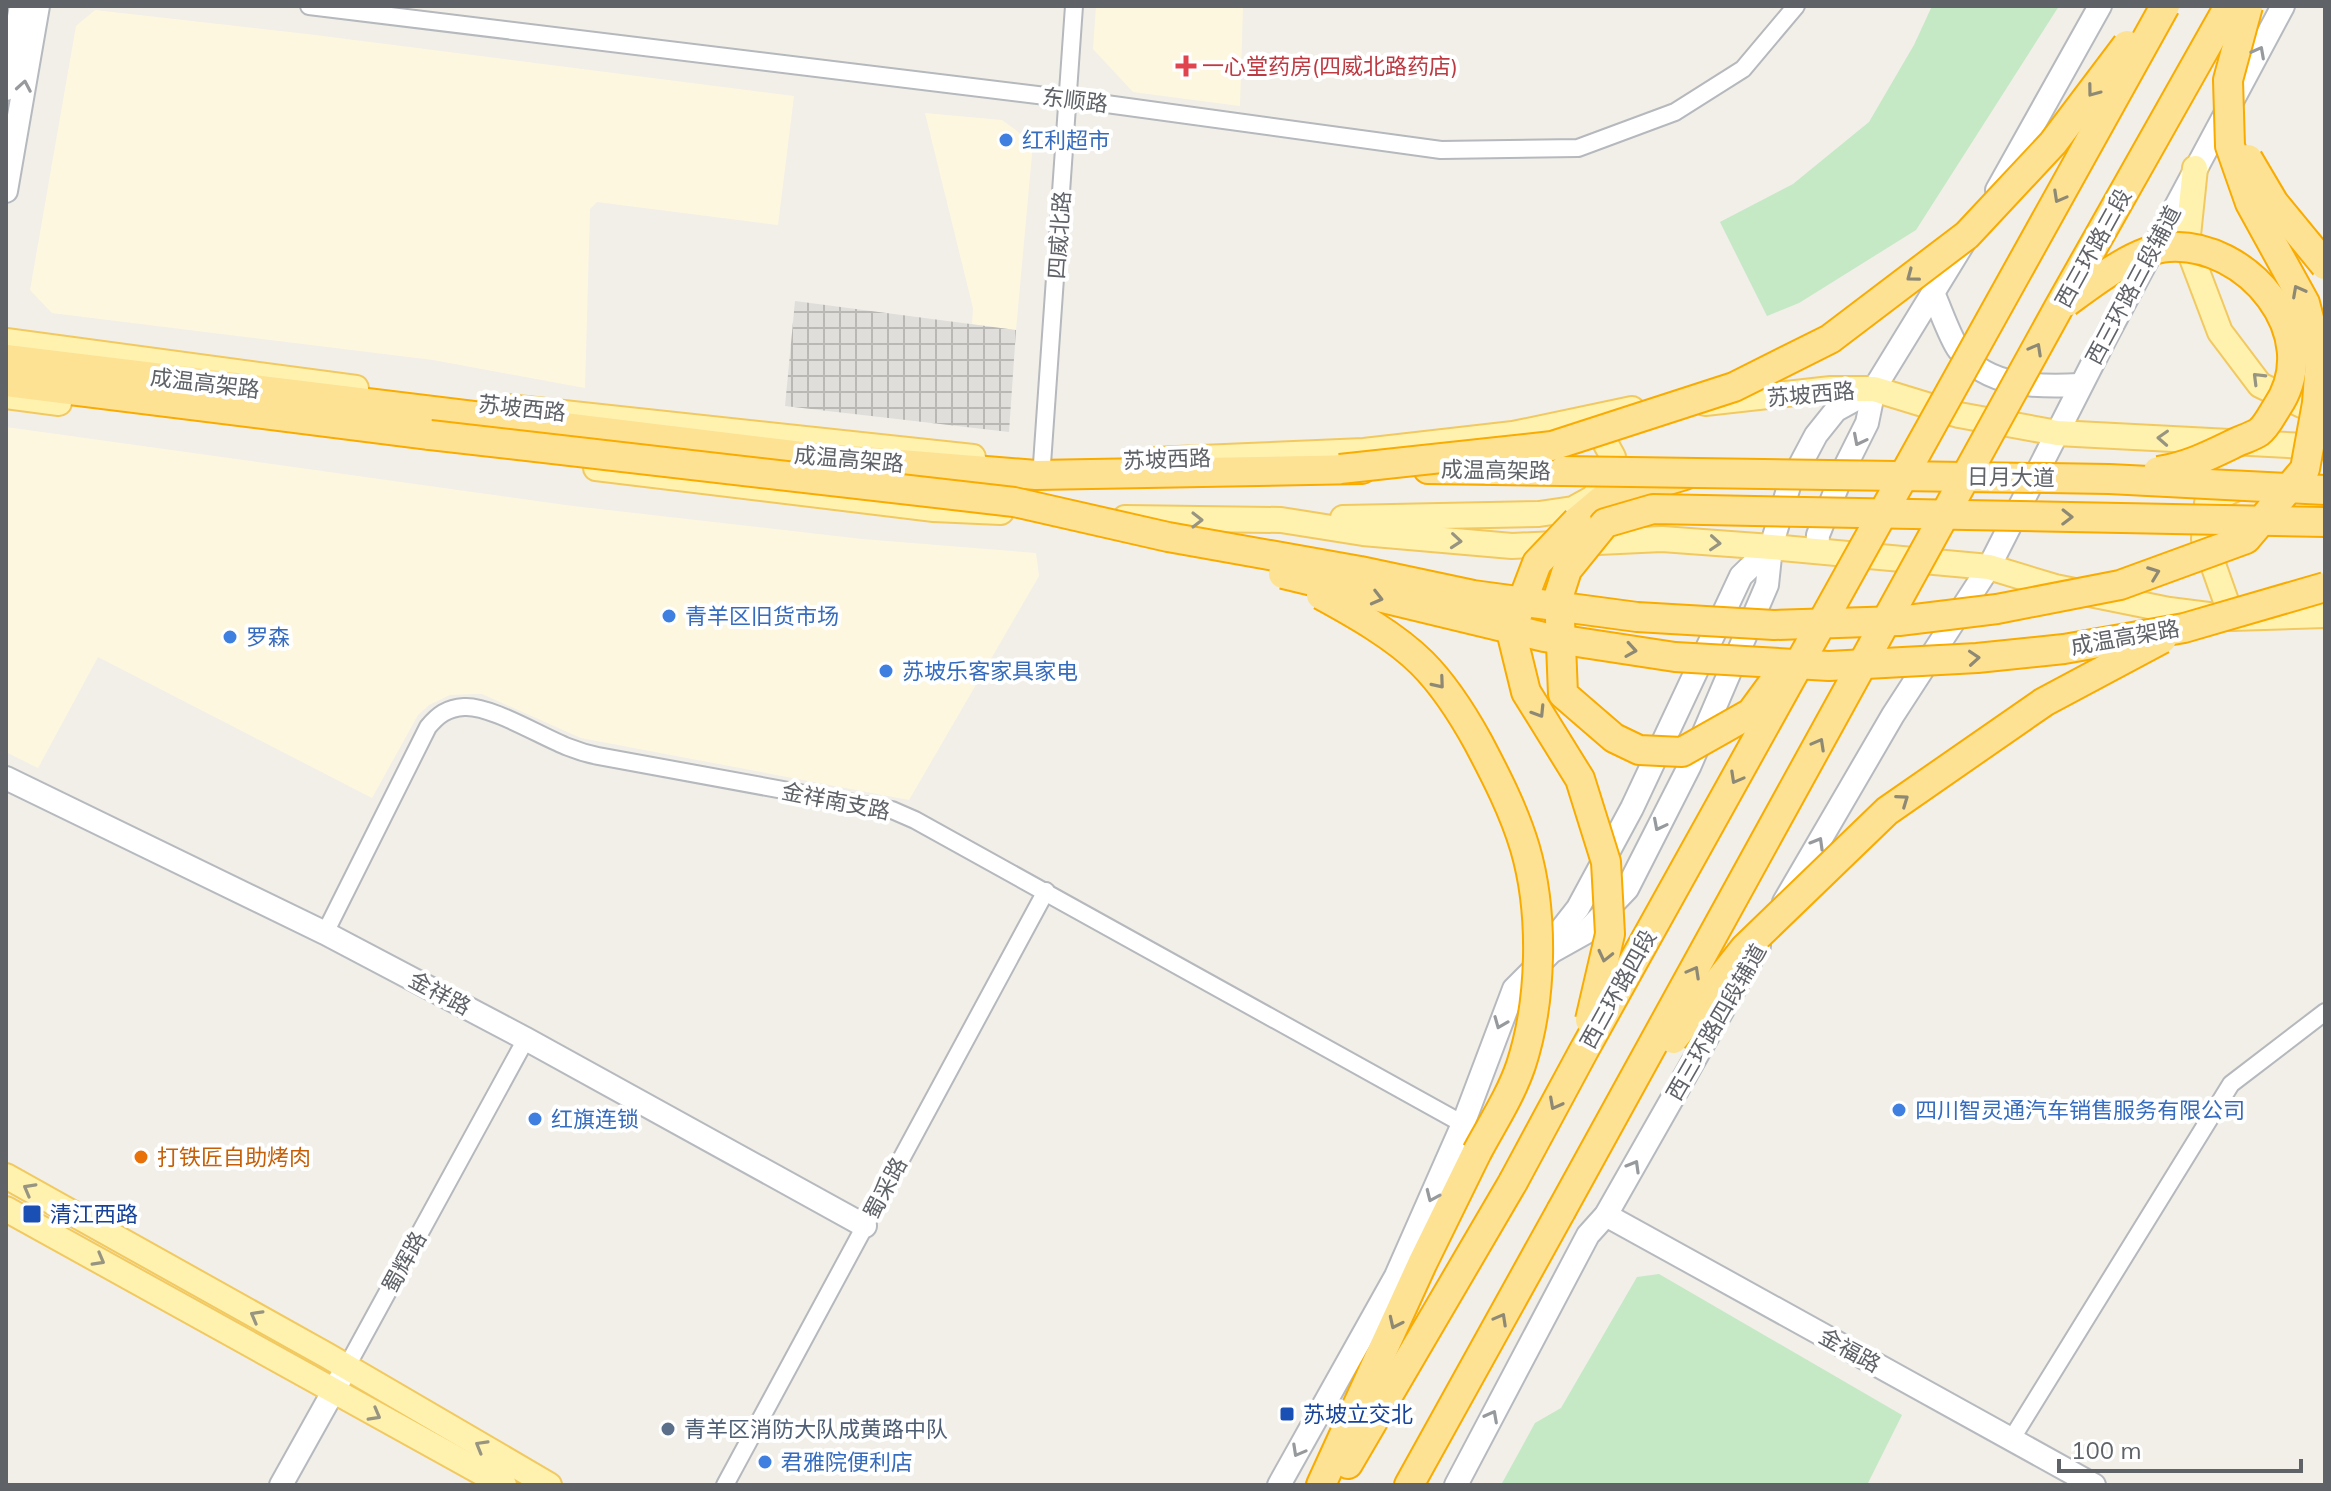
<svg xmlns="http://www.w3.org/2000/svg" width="2331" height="1491" viewBox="0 0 2331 1491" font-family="Mulish,'Noto Sans SC',sans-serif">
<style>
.commercial{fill:#fef7e0}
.industrial{fill:url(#industrial-grid)}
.park{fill:#c5e8c5}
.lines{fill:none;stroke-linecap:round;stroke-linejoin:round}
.street-casing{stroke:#b5b8bc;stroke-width:20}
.secondary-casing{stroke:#b6babf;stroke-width:26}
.primary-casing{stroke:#f2c960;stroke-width:28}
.highway-casing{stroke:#f9ab00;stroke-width:32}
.street{stroke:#fff;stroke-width:16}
.secondary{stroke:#fff;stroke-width:22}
.primary{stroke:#fff2af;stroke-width:24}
.highway{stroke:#fde293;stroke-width:28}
.highway-bridge-casing{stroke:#f9ab00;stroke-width:32;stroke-linecap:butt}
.highway-bridge{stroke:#fde293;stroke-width:28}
.oneway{stroke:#979a9d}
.oneway2{stroke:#8e8975}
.oneway3{stroke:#979581}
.health-dot{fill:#e0444e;stroke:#fff;stroke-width:3}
.shop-dot{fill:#3f7fe0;stroke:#fff;stroke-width:3}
.food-dot{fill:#e8710a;stroke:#fff;stroke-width:3}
.transit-dot{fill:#1a4fb4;stroke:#fff;stroke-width:3}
.service-dot{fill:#5c6f8a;stroke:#fff;stroke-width:3}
.labels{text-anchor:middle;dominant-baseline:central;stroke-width:8;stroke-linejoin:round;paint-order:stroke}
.health-label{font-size:22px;fill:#be3a42;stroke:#fff;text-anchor:start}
.street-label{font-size:22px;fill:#5f6368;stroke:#fff}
.shop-label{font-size:22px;fill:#366cbe;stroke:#fff;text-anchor:start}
.food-label{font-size:22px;fill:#c56008;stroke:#fff;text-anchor:start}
.transit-label{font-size:22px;fill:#164399;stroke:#fff;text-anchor:start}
.service-label{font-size:22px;fill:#4e5e75;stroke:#fff;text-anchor:start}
</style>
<defs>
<pattern id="industrial-grid" width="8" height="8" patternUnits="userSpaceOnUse" patternTransform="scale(2)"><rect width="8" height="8" fill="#e0deda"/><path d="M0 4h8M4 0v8" fill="none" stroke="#b9b8b5"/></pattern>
</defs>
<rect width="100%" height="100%" fill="#f1efe8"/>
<g class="commercial">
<path d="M1096 6H1243L1240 106 1133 92 1093 49Z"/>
<path d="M95 10 307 34 794 96 778 225 597 202 590 209 585 388 433 360 52 313 30 290 76 26Z"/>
<path d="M925 113 1002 120 1033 143 1016 330 972 324 973 308Z"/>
<path d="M6 427 573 506 862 539 1036 553 1039 576 909 800 581 738 482 694H474L450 695 429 705 418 715 372 798 98 657 38 768 6 752Z"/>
</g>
<path class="industrial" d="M795 301 1016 330 1009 432 785 406Z"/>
<g class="park">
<path d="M1932 6H2059L1916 230 1799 303 1767 316 1720 222 1793 184 1869 122 1914 45Z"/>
<path d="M1659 1274 1902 1415 1867 1485H1501L1535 1423 1561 1408 1637 1277Z"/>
</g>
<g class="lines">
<defs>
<g id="street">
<path d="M309 6 1070 99 1441 150 1578 148 1675 112 1743 69 1796 6"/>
<path d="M1042 464 1074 6"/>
<path d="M325 933 428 727C438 715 447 708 464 707 490 705 542 737 568 747 578 751 588 754 598 756L892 810 915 820 1463 1124"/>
<path d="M346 1368 526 1039"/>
<path d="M2011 1440 2231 1084 2325 1012"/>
<path d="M725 1485 1046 891"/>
</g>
<g id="secondary">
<path d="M6 89 21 6"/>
<path d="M1997 190 2100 6"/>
<path d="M6 191 38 6"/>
<path d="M1933 293C1940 308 1950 338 1959 350 1988 388 2038 387 2080 385"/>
<path d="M1817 552 1818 535 1845 467 1867 423 1874 389 1966 239"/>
<path d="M6 778 325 933 526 1039 865 1226"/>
<path d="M1784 902 1893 715 1989 567 2105 339 2283 6"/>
<path d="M1542 954 1578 908 1632 808 1741 576 1771 547"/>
<path d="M1606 1215 2094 1485"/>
<path d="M281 1485 343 1374"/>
<path d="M1279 1485 1396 1276 1463 1124 1514 989 1551 952 1585 933 1627 889 1690 765 1767 585 1771 547 1789 486 1816 435 1836 410 1874 389"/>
<path d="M1456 1485 1588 1235 1606 1215 1759 946"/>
</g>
<g id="primary">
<path d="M2195 168 2187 245 2220 332 2260 385 2325 416"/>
<path d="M6 341 356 388"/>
<path d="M6 396 59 403"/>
<path d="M1705 403 1831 389H1874L1959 415 2057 433 2325 447"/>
<path d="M508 407 973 457"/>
<path d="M1153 460 1364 451 1513 434 1632 409"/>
<path d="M596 468 934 509 1001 512"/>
<path d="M1125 518 1281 520 1363 533 1512 546 1662 539 1771 547 1989 567 2055 587 2169 610 2232 618 2325 615"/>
<path d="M1343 518 1539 514 1573 509 1593 498 1612 472 1613 457 1602 437 1582 425"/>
<path d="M2232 618 2204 539 2207 503 2245 484"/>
<path d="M6 1176 328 1356 549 1485"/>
<path d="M6 1209 504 1485"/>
</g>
<g id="highway">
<path d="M6 359 802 456 1036 475 1362 469"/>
<path d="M6 382 430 435"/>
<path d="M1428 469 1563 471"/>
<path d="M1577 521 1602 500 1685 475"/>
<path d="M1348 1464 1513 1182"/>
<path d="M1321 1485 1422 1264 1477 1152"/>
<path d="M1409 1485 1561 1211"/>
</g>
</defs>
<use href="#street" class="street-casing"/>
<use href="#secondary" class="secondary-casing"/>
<use href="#primary" class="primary-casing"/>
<use href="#highway" class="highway-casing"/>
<use href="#street" class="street"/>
<use href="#secondary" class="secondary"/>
<use href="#primary" class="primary"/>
<use href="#highway" class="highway"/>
<defs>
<g id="highway-bridge">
<path d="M2248 159 2274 203 2325 265"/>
<path d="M2067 302C2093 283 2135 250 2168 247 2247 241 2326 335 2277 407 2272 415 2266 427 2259 432 2253 436 2244 439 2237 442 2210 455 2187 467 2158 471"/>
<path d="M430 435 1014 502 1168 537 1360 571 1473 595 1637 617 1774 625 1899 621 1997 609 2120 585 2246 539 2305 469 2317 403 2320 361 2305 303 2250 203 2230 146 2228 80 2248 6"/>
<path d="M1340 469 1552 446 1734 387 1830 339 1967 235 2053 143 2127 45"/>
<path d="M1563 471 2109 479 2325 490"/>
<path d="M1577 521 1537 563 1511 631 1526 692 1580 779 1606 862 1610 934 1590 1020"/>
<path d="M1283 574 1544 637 1675 657 1829 666 1977 658 2064 649 2184 628 2325 587"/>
<path d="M1321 595C1354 613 1395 636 1422 663 1445 686 1462 713 1478 742 1496 776 1514 811 1525 848 1544 913 1542 1001 1521 1065 1511 1095 1492 1124 1477 1152"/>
<path d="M1773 683 1751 713 1682 752 1639 750 1614 738 1563 694 1559 595 1567 570 1605 523 1653 509 2325 522"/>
<path d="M1673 1039 1745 948 1887 811 2044 702 2162 639"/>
<path d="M1513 1182 1583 1052 2165 6"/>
<path d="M1561 1211 2059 307 2229 6"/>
</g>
</defs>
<use href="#highway-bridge" class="highway-bridge-casing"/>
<use href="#highway-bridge" class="highway-bridge"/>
</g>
<defs><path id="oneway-chevron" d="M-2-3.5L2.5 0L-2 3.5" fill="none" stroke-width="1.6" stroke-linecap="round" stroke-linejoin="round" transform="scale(2)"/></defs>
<g class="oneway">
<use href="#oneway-chevron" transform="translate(2259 52) rotate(-62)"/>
<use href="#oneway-chevron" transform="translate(24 86) rotate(-80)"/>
<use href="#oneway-chevron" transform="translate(1859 440) rotate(117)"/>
<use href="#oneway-chevron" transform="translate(1659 825) rotate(117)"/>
<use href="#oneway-chevron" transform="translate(1818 843) rotate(-60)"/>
<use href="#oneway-chevron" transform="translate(1500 1023) rotate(112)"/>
<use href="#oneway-chevron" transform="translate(1634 1166) rotate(-60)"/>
<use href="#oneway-chevron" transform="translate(1432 1196) rotate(114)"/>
<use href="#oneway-chevron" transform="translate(1492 1416) rotate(-62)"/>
<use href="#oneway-chevron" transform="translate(1298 1451) rotate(119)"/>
</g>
<g class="oneway2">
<use href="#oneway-chevron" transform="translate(2093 91) rotate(127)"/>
<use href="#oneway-chevron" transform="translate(2059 197) rotate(119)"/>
<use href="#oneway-chevron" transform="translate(1912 276) rotate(143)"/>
<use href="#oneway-chevron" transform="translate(2298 291) rotate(-118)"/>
<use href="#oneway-chevron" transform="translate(2036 349) rotate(-61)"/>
<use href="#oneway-chevron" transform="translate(2067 517) rotate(1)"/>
<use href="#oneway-chevron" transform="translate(2154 573) rotate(-21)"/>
<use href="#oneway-chevron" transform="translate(1377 598) rotate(14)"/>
<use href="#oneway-chevron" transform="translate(1631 650) rotate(9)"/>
<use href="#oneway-chevron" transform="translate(1974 658) rotate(-4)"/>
<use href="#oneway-chevron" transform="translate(1439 683) rotate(50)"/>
<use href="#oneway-chevron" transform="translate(1539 712) rotate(58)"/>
<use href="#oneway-chevron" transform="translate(1819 744) rotate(-61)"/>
<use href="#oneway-chevron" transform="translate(1736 778) rotate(119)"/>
<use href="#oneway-chevron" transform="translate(1903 800) rotate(-35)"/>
<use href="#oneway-chevron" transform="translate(1605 956) rotate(103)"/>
<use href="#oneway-chevron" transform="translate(1694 972) rotate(-61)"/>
<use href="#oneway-chevron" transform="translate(1555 1104) rotate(118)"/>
<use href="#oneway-chevron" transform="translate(1501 1319) rotate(-61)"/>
<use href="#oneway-chevron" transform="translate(1395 1323) rotate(115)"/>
</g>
<g class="oneway3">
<use href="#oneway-chevron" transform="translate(2258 378) rotate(-135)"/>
<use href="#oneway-chevron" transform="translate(2163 438) rotate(-177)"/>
<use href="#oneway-chevron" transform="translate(1197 520)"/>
<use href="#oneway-chevron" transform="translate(1456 541) rotate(5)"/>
<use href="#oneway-chevron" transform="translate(1715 543) rotate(4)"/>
<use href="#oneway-chevron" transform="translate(29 1189) rotate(-151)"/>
<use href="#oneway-chevron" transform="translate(99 1260) rotate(29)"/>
<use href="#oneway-chevron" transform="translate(256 1316) rotate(-151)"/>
<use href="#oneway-chevron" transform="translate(375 1415) rotate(29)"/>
<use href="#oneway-chevron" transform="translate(481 1446) rotate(-150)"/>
</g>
<path class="health-dot" d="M1182 54h8v8h8v8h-8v8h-8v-8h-8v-8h8z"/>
<g class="shop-dot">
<circle cx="1006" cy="140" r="8"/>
<circle cx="669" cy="616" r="8"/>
<circle cx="230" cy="637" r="8"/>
<circle cx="886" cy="671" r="8"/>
<circle cx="1899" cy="1110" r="8"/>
<circle cx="535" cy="1119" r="8"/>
<circle cx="765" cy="1462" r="8"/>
</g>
<circle class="food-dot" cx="141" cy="1157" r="8"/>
<g class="transit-dot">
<rect x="22" y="1204" width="20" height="20" rx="4"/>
<rect x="1279" y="1406" width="16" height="16" rx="4"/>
</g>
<circle class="service-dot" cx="668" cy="1429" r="8"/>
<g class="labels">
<g class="health-label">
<text x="1202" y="66">一心堂药房(四威北路药店)</text>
</g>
<g class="street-label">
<text transform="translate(1075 100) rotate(7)">东顺路</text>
<text transform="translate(1059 235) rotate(-86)">四威北路</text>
<text transform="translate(2093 248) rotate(-61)">西三环路三段</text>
<text transform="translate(2133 285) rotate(-62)">西三环路三段辅道</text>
<text transform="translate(205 383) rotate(7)">成温高架路</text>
<text transform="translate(1811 394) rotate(-5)">苏坡西路</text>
<text transform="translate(522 408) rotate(6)">苏坡西路</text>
<text transform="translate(849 459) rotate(5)">成温高架路</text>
<text transform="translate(1167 459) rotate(-2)">苏坡西路</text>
<text transform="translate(1496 470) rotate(1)">成温高架路</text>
<text transform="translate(2011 477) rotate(1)">日月大道</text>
<text transform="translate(2125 637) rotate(-10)">成温高架路</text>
<text transform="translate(836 801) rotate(11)">金祥南支路</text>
<text transform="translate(1618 989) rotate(-61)">西三环路四段</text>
<text transform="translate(440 993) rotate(28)">金祥路</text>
<text transform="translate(1716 1022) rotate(-60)">西三环路四段辅道</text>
<text transform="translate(885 1188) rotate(-62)">蜀采路</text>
<text transform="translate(404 1262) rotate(-61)">蜀辉路</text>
<text transform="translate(1850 1350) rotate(29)">金福路</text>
</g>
<g class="shop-label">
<text x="1022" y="140">红利超市</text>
<text x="685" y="616">青羊区旧货市场</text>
<text x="246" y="637">罗森</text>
<text x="902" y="671">苏坡乐客家具家电</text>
<text x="1915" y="1110">四川智灵通汽车销售服务有限公司</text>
<text x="551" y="1119">红旗连锁</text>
<text x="781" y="1462">君雅院便利店</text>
</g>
<g class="food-label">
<text x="157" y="1157">打铁匠自助烤肉</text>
</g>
<g class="transit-label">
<text x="50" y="1214">清江西路</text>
<text x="1303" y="1414">苏坡立交北</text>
</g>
<g class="service-label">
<text x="684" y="1429">青羊区消防大队成黄路中队</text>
</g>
</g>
<rect width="2331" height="1491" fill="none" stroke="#5f6368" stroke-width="16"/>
<path d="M2059 1459v12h242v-12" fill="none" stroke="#5f6368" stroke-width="4"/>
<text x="2071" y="1459" font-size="24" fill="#5f6368" stroke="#ffffff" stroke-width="6" paint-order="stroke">100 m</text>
</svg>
